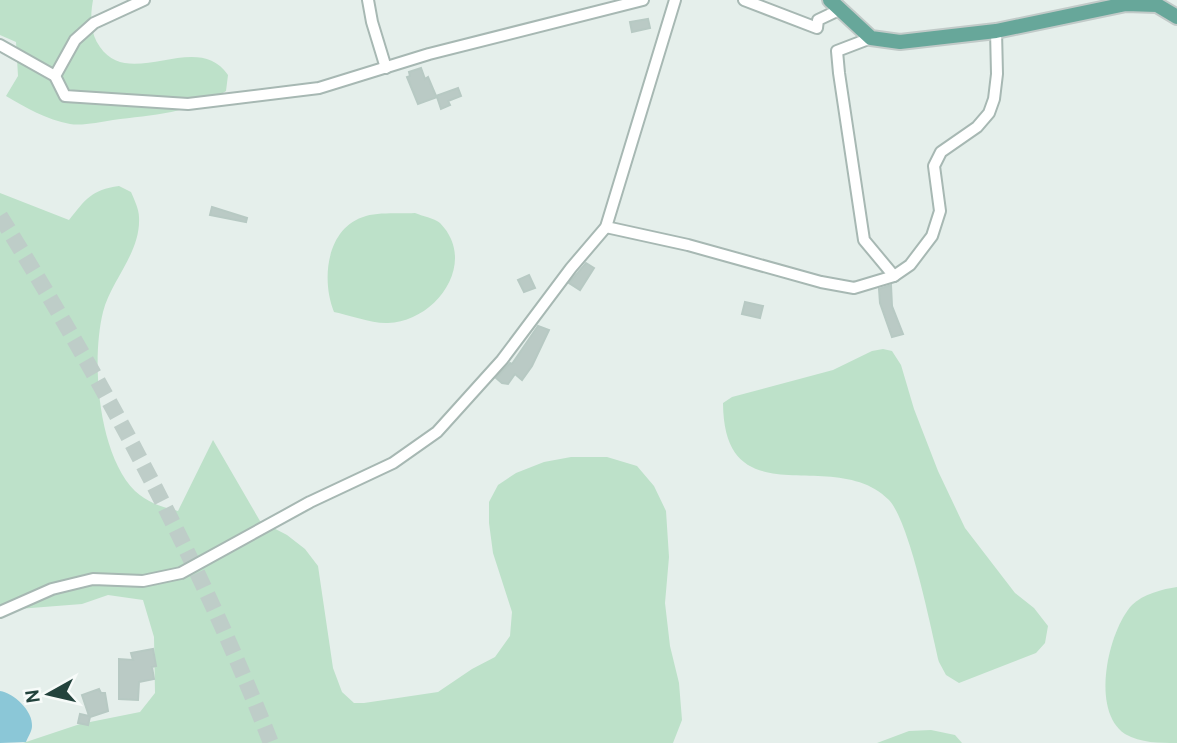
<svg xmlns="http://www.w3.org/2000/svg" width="1177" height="743" viewBox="0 0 1177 743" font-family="Cabin,sans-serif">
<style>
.green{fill:#bde1c9}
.water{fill:#8bc7d7}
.building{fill:#bacac5;stroke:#b7c9c3;stroke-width:2}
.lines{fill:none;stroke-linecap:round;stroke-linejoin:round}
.highway-tunnel{stroke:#becdc8;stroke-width:16;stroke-dasharray:16 8;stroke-linecap:butt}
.minor-casing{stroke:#a7b8b3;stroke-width:14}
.major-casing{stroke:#c1cac8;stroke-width:18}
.minor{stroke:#fff;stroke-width:10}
.major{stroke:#67a79a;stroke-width:14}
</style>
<rect width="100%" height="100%" fill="#e5efeb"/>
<g class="green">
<path d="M0 0H93C90 17 90 33 100 47 130 91 197 29 228 75L226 91C192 113 152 115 113 120 99 122 83 126 70 124 47 120 25 107 6 96L18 76 16 42 0 35Z"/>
<path d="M119 186 131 192C134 199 139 209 139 217 141 253 111 280 103 312 91 361 98 454 135 491 148 503 162 507 178 511L213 440 260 521 287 535 305 549 318 566 333 668 342 692 354 703H364L438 692 472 669 495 657 510 636 512 612 493 553 489 523V502L498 485 516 473 544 462 571 457H607L637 466 654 486 666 511 669 557 665 603 670 646 679 683 682 720 673 743H23L80 724 140 712 155 693 154 637 143 600 108 595 82 604 18 609 0 607V193L69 220C86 199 91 190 119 186Z"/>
<path d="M415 213C422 216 434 218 440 223 479 263 435 322 388 323 373 324 349 315 334 312 321 280 326 227 366 216 380 212 400 214 415 213Z"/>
<path d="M883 349 892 351 901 365 914 409 938 471 965 528 1015 593 1034 608 1048 626 1045 643 1036 653 959 683 946 675 939 662C931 628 910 523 889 500 834 444 724 521 723 403L732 397 833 370 872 351Z"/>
<path d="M1177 587V743C1159 743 1141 743 1125 734 1090 711 1108 631 1132 605 1143 594 1163 589 1177 587Z"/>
<path d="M931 730 955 735 962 743H877L909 731Z"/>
</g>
<path class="water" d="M0 691C14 693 33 711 32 726 32 731 28 737 26 742L0 743Z"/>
<g class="building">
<path d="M648 19 650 28 632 32 630 22Z"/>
<path d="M421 68 425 79 428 77 436 96 458 88 461 96 448 101 450 105 441 109 437 97 418 104 407 77 410 76 409 72Z"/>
<path d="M212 207 247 218 246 222 210 215Z"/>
<path d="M586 263 594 268 580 290 569 283Z"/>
<path d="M529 275 535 288 524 292 518 280Z"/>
<path d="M891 285 892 306 903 334 892 337 880 303 879 289Z"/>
<path d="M745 302 763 306 760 318 742 314Z"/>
<path d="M538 326 549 330 532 366 522 380 515 374 508 384 502 383 496 378 510 363 512 364Z"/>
<path d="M153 649 156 666 152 667 154 679 139 682 138 700 119 699V659L133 660 131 653Z"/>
<path d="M99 689 101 693H105L108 711 90 717 88 725 78 723 80 714 89 716 82 695Z"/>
</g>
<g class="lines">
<path class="highway-tunnel" d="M0 216C104 383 199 559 271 743"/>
<defs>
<g id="minor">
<path d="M368 0 372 22 386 68"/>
<path d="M744 0 817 28 818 20 839 10"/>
<path d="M871 38 837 51 839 73 864 240 894 276"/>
<path d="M0 45 55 76 65 96 188 104 319 88 429 54 643 0"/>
<path d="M55 76 75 40 94 23 144 0"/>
<path d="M606 227 688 245 821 282 854 288 894 276 910 265 932 236 940 211 934 166 941 152 977 127 989 113 994 99 997 74 996 31"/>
<path d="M0 612 52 589 93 579 143 581 181 573 310 502 393 463 437 432 502 360 571 268 606 227 675 0"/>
</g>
<path id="major" d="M830 0 871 38 900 42 996 31 1126 4 1157 5 1177 17"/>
</defs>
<use href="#minor" class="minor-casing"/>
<use href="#major" class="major-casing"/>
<use href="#minor" class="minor"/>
<use href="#major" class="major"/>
</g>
<g transform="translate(49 694) rotate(262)" stroke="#f7fbf9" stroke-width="5" paint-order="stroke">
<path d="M0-5L12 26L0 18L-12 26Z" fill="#23433c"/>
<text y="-10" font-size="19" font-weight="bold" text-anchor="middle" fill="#23433c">N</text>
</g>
</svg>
